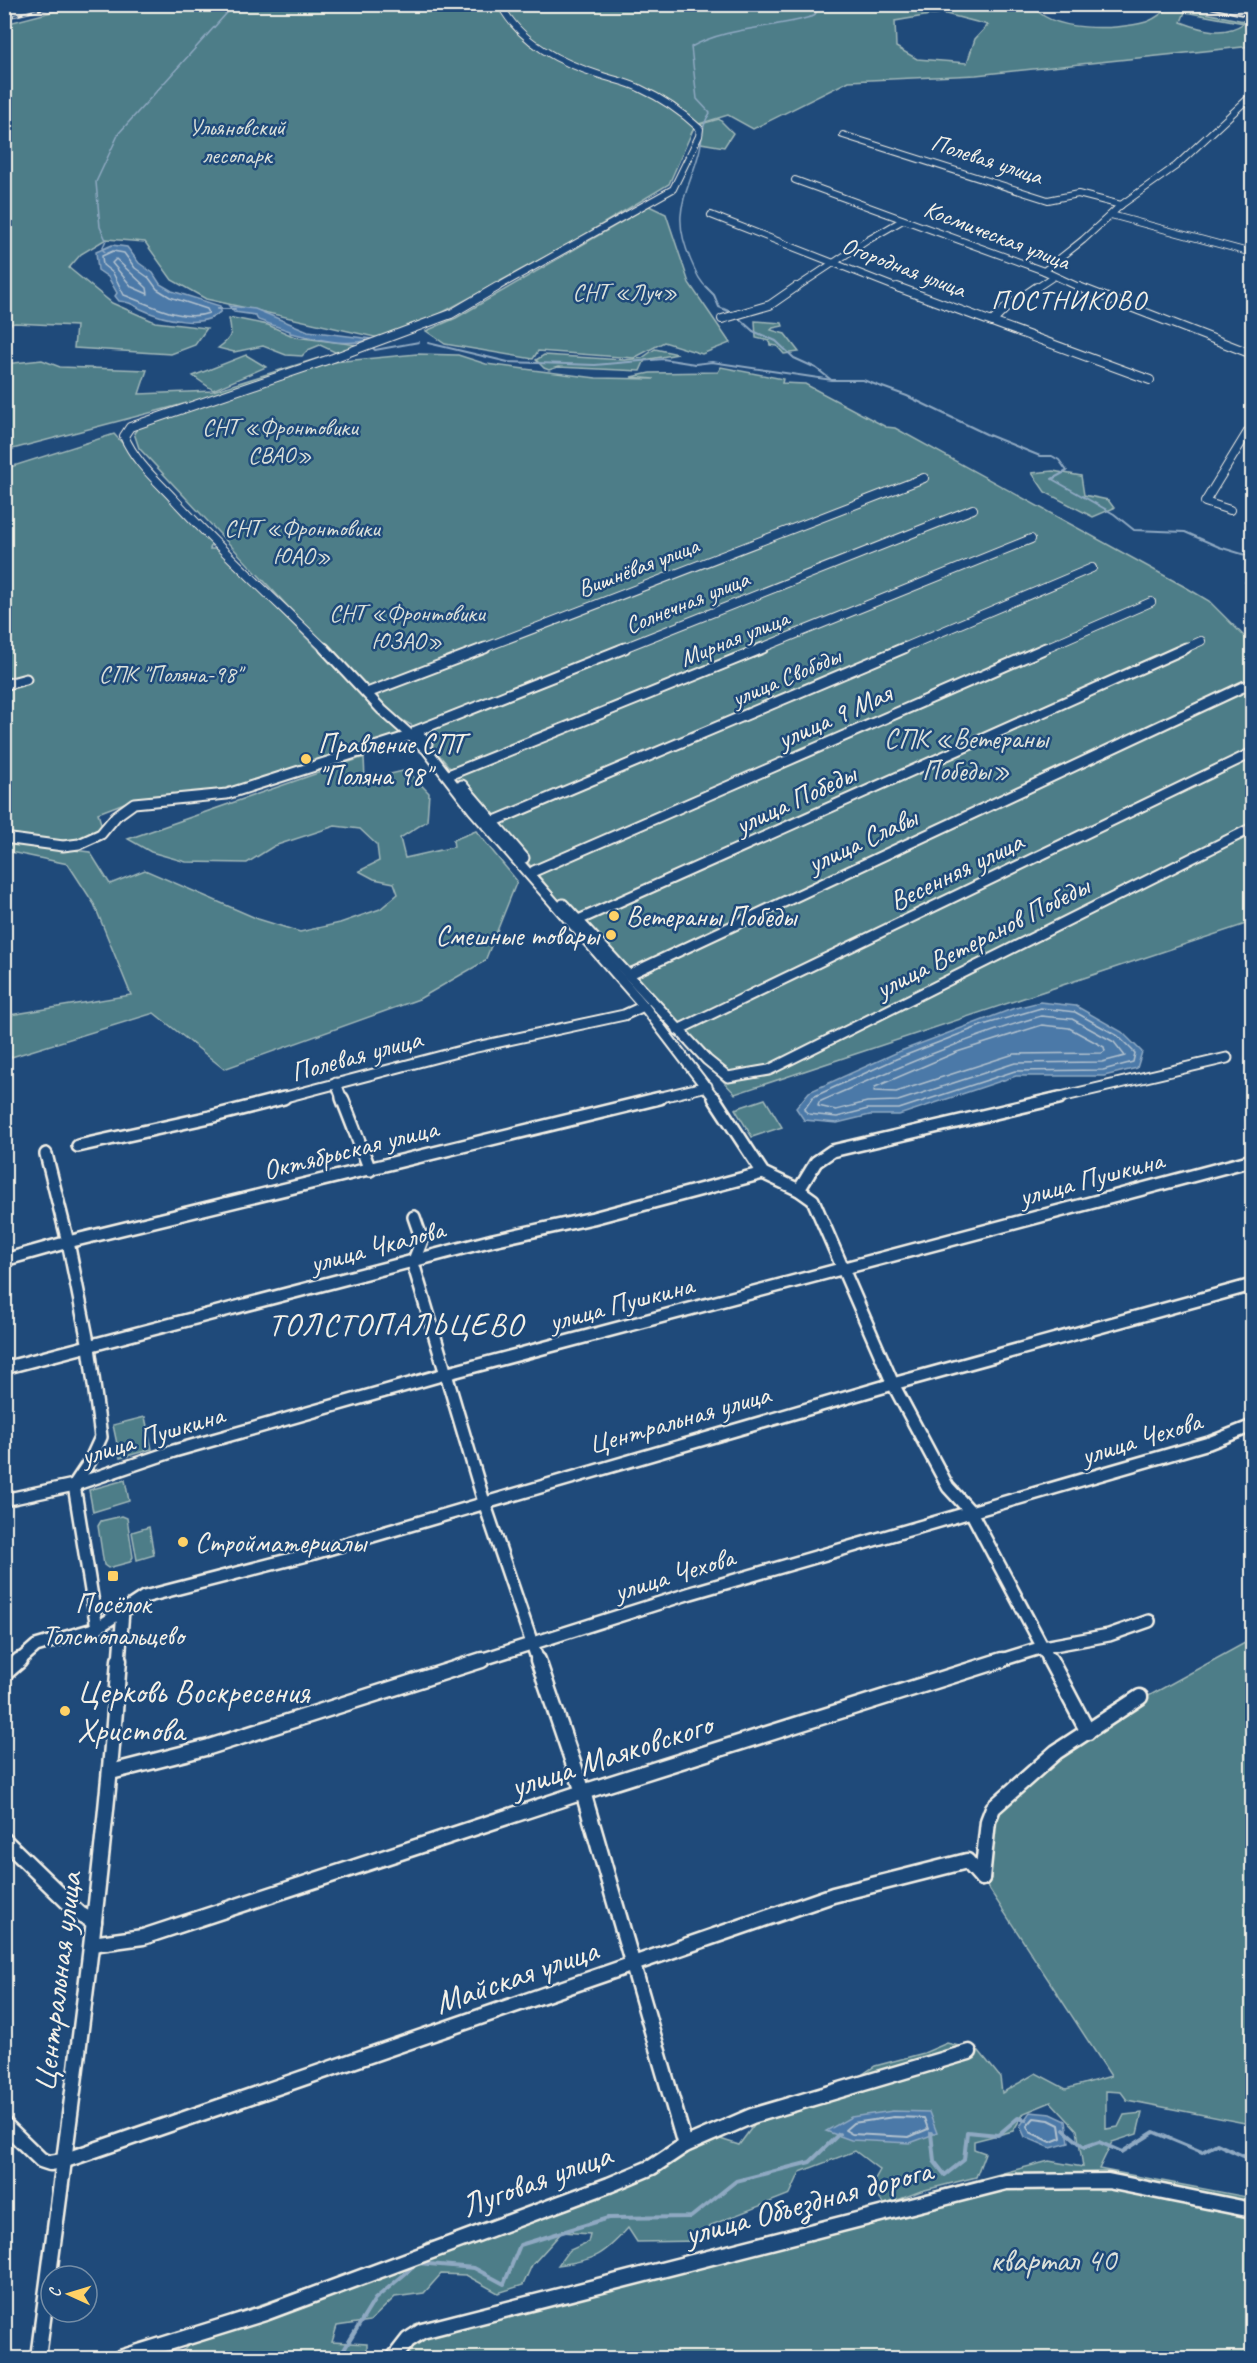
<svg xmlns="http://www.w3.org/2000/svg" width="1257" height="2363" viewBox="0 0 1257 2363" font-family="Caveat,sans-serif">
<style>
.green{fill:#4d7d88;stroke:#a0b7b8;stroke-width:1.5;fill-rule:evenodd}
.water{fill:#4c79a8;stroke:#8fa9c2;stroke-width:1.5}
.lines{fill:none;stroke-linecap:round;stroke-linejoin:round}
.shore-far1{stroke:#b1c1ce;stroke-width:1.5}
.shore{stroke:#b1c1ce;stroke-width:2}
.stream-far2{stroke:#8fa9c2;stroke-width:1.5}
.stream-far1{stroke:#8fa9c2;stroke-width:2}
.stream{stroke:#8fa9c2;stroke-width:4}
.minor-far4-casing{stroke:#f4f1e8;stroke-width:8}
.minor-far3-casing{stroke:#f4f1e8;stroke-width:10}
.minor-far2-casing{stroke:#f4f1e8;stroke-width:13}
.minor-far1-casing{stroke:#f4f1e8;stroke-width:16}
.minor-casing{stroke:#f4f1e8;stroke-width:19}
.major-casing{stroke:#f4f1e8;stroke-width:4}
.minor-far4{stroke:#1f4a7a;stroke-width:6}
.minor-far3{stroke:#1f4a7a;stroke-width:8}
.minor-far2{stroke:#1f4a7a;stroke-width:9}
.minor-far1{stroke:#1f4a7a;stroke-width:11}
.minor{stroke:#1f4a7a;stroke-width:14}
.major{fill:#1f4a7a;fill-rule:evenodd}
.rail-casing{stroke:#f4f1e8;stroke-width:3}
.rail{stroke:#1f4a7a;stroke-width:1.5;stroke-dasharray:5;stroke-linecap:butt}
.poi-dot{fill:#ffd166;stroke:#1f4a7a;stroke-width:2}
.labels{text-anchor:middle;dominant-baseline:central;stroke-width:5;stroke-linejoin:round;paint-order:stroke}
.far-park-label{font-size:24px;fill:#dbe0da;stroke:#1f4a7a}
.far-street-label{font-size:24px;fill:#f4f1e8;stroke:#1f4a7a}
.far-quarter-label{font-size:27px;letter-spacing:1.5px;fill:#f4f1e8;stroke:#1f4a7a}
.street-label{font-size:28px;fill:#f4f1e8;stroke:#1f4a7a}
.park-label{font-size:28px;fill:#dbe0da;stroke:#1f4a7a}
.poi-label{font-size:28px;fill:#f4f1e8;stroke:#1f4a7a;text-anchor:start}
.quarter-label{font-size:32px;letter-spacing:1.5px;fill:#f4f1e8;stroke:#1f4a7a}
.near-poi-label{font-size:33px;fill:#f4f1e8;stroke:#1f4a7a;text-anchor:start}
.near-street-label{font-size:33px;fill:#f4f1e8;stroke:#1f4a7a}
.near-park-label{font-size:33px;fill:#dbe0da;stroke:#1f4a7a}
</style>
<rect width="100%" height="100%" fill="#1f4a7a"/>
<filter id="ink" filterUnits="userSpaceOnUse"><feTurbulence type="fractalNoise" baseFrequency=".0167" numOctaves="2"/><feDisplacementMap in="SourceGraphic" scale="12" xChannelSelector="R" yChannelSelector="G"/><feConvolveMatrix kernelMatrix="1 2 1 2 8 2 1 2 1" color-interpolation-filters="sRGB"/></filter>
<g filter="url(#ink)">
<g class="green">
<path d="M1032 4C1048 33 1118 30 1146 22 1154 20 1162 13 1169 8L1153 5 1163 4 1248 22 1252 30V46L976 75 849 81 753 129 728 115 695 125 669 184 576 240 423 323 379 338 206 299 172 280 145 242 106 239 81 254 69 268 112 303 155 322 207 328 195 345 171 354 74 348 76 326 15 323 5 325V24L78 5ZM1185 12 1244 23C1224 37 1202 30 1181 22ZM942 13 988 25 975 39 967 63 917 59 896 47 895 21Z"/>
<path d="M719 119 733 133 724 147 701 143V124Z"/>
<path d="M649 206 666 214 689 283 730 343 702 354 664 342 634 358 538 351 533 359 445 344 426 331 456 318Z"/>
<path d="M233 318 268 325 295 337 358 345 337 353 320 345 308 350 302 356 286 355 263 346 234 352 218 348C231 339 233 334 229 319Z"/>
<path d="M755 321 782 323 783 326 773 328 771 330 785 334 799 352 784 354 777 346 770 345 769 341 756 338Z"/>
<path d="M655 349 678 354 645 360 640 371 558 367 549 370 544 368 536 360 544 355 624 360 642 358Z"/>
<path d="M417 354 458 355 486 364 596 378 654 379 631 377 650 373 718 372 721 367 783 379 782 383 805 384 886 427 895 428 1187 588 1209 601 1252 644V922L735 1094 591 939 417 728 387 712 139 448 134 433 140 426 333 362Z"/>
<path d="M246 355 266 367 213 390 193 376Z"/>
<path d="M322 357 329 358 214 396 5 451V364L42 360 60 367 147 370 139 394 213 391Z"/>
<path d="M114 434 212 542 210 549H218L399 731 397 736 236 791 132 800 98 813 102 827C75 850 36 837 5 832L4 469Z"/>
<path d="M1053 471 1081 476 1084 495 1108 500 1114 508 1093 517 1045 492 1032 473Z"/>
<path d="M364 757 365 780 407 770 429 793 427 821 400 838 405 858 454 847 453 840 476 831 517 881 485 961 419 999 224 1069 154 1013 5 1059 4 1016 131 995 94 904 68 864 5 851V842L90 852 110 884 145 870 258 919 300 932 340 923 380 909 398 894 394 883 374 879 359 871 379 861 377 845 360 829 335 826 274 846 247 863 186 862 151 852 128 839Z"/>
<path d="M765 1099 782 1127 752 1137 735 1109Z"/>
<path d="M145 1417 152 1449 120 1458 113 1425Z"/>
<path d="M125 1480 129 1501 93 1512 89 1490Z"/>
<path d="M122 1516 127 1518 133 1557 130 1562 108 1568 104 1565 98 1526 101 1521Z"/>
<path d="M149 1527 154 1555 137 1560 132 1532Z"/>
<path d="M1252 1639V2128L1248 2127 1250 2124 1127 2100 1121 2092 1106 2091V2129L1118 2127 1124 2115 1142 2113 1137 2134 1112 2142 1099 2169 1252 2198V2358H385L415 2324 638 2271 884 2205 871 2186 880 2170 855 2151 800 2172 790 2194 711 2225 700 2241 637 2242 628 2228C603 2256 595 2260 558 2265L568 2251 588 2242 590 2234 562 2232 532 2265 523 2285 498 2293 466 2275 441 2274 424 2293 395 2297 370 2321 337 2326 332 2342 367 2344V2358H170L185 2349 205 2324 319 2284 375 2277 428 2242 503 2229 608 2177 711 2136 739 2145 756 2122 815 2106 875 2066 924 2053 947 2043 979 2051 1000 2077 1002 2093 1036 2073 1066 2089 1111 2076 982 1878 990 1806 1085 1731ZM1051 2102 1077 2130 1083 2167 1049 2161 890 2203 921 2191 976 2177 985 2153 974 2149V2141L1013 2131 1024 2113Z"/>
</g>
<g class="water">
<path d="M112 245 127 247 139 263 153 273 160 284 172 291 220 306 221 311C204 330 162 319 141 309 132 304 129 302 119 301L115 296 117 293 108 277 98 270 96 252Z"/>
<path d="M229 306 255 309 308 331 372 339C345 348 316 338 290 333V331L258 320 255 315 234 312Z"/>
<path d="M1040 1002 1076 1006 1122 1032 1142 1052 1137 1068 1104 1076H1016L899 1115H870L837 1123 804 1120 796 1108 809 1092 898 1052 1012 1009Z"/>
<path d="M893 2111 929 2112 937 2133 910 2143 851 2140 826 2131 851 2117Z"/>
<path d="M1030 2112 1051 2114 1066 2121 1069 2143 1051 2148 1025 2137 1020 2126Z"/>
</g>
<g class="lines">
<g class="shore-far1">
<path d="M113 251 124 253 135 268 149 278 157 289 170 297 207 309 209 313C183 323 149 304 124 295L113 273 103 265 102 256Z"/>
<path d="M116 259 147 288 148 294 132 287 112 263Z"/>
<path d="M1041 1008 1075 1012 1118 1036 1135 1053 1133 1062 1103 1070 1015 1071 899 1109H868L837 1117 809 1114 804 1110 813 1097 896 1059 983 1025Z"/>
<path d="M1041 1016 1072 1019 1114 1042 1125 1056 1102 1062 1015 1063 898 1101 867 1102 836 1110 818 1106 819 1102C892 1070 964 1038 1041 1016Z"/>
<path d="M1042 1025 1069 1028 1104 1047 1105 1051 1102 1053 1014 1054 896 1092 874 1091 875 1087 957 1052Z"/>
</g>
<g class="shore">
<path d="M894 2117 924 2118 928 2129 909 2137 852 2134 845 2130 853 2123Z"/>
<path d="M1034 2118 1049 2120 1059 2125 1061 2138 1051 2142 1030 2132 1027 2126Z"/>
</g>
<g class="stream-far2">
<path d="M105 252 102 249 106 240 100 227 96 182 119 133 235 4"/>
<path d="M708 289C699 281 696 272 691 261 670 212 686 199 699 153 703 139 701 125 710 113L697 99 691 47C729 26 773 29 814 16L821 4"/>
</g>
<g class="stream-far1">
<path d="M706 287 714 295 719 307 733 313 753 331 776 341 794 358 816 368 830 379"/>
<path d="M217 309H235"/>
<path d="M428 343 508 362 595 365 663 359 695 364 712 362 832 380H863L907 396 986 434 1040 456H1052L1059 460 1067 471 1052 479 1114 514 1134 530 1185 532 1219 547 1252 557"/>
<path d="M372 347 375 350 419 342"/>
<path d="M1252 561H1248L1247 568 1252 573"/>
<path d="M1252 578 1245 582 1252 588"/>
</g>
<g class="stream">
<path d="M1064 2130 1084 2147 1099 2142 1122 2152 1154 2132 1202 2152 1217 2144 1252 2160"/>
<path d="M931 2133 934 2161 945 2175 964 2160 967 2132 998 2135 1018 2118 1026 2120"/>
<path d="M339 2358 375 2299 418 2263 474 2268 504 2284 520 2245 608 2218 691 2217 736 2181 810 2162 839 2134"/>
</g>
<defs>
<g id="minor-far4">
<path d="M843 135 1048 200 1078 194 1121 205"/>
<path d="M795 180 1044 271 1083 289"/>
<path d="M711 215 900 289"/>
<path d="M1111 215 1252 253"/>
<path d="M1044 271 1083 240 1121 205 1176 166 1252 95"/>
<path d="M494 289 673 189 699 136 700 129C682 112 661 98 639 88 627 82 615 80 603 76 561 63 521 44 500 4"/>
<path d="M794 289 868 240 903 220"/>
<path d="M1035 289 1053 277"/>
</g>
<g id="minor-far3">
<path d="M897 287 1150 380"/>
<path d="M1079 287 1252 354"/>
<path d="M722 319 770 305 796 287"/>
<path d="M993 321 1006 308 1037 287"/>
<path d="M1230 510 1205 502 1252 425"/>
<path d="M325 649C274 599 220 550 172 497 154 478 134 460 124 436L130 427 333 358 451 314 497 287"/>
<path d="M481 649 924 478"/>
<path d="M621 649 973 509"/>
<path d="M759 649 1031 539"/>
<path d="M901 649 1092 568"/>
<path d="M1043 649 1151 602"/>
<path d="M1183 649 1201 641"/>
</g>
<g id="minor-far2">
<path d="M324 648 382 710 427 750 473 810 644 1006 715 1099"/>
<path d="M4 685 26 679"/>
<path d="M367 693 485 648"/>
<path d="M427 744 416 731 625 648"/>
<path d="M451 774 763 648"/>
<path d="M462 785 524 858"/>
<path d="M495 821 904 648"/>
<path d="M4 838 63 846 79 844 101 834 116 816 134 803 227 794 409 736"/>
<path d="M534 871 1046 648"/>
<path d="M563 904 707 1060 728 1077 769 1070 1252 828"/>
<path d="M574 922 1186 648"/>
<path d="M628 975 1245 686"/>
<path d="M678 1030 1252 753"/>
<path d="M336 1083 342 1099"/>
<path d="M278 1099 472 1048 624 1015 644 1006"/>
<path d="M653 1099 707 1086"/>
<path d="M1052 1099 1227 1058"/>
</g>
<g id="minor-far1">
<path d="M342 1098 370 1170"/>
<path d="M714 1098 763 1173 799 1190 813 1200 893 1384 948 1487 971 1512 1050 1661"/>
<path d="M78 1146 210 1117 284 1098"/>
<path d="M46 1154 68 1242 89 1347 101 1437 90 1461 74 1485 97 1628"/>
<path d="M799 1190 816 1162 832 1151 1059 1098"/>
<path d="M414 1217 422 1240 413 1263 484 1502 538 1661"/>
<path d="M4 1260 68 1242 660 1098"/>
<path d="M4 1368 493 1240 593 1218 763 1173"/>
<path d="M4 1500 74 1485 174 1451 445 1374 1252 1160"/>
<path d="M19 1661 36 1646 97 1628 144 1597 311 1554 893 1384 1252 1285"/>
<path d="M119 1661 123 1611"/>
<path d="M477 1661 691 1593 1209 1443 1252 1426"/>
<path d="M998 1661 1043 1647 1109 1635 1149 1621"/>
</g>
<g id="minor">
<path d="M538 1660 583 1792 685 2145"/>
<path d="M1050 1660 1088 1732"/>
<path d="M4 1674 20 1660"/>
<path d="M111 1772 209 1747 482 1660"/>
<path d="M4 1840 80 1914 94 1922"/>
<path d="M982 1878 988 1821 993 1808 1056 1752 1140 1697"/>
<path d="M92 1944 143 1937 583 1792 1002 1660"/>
<path d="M4 2124 41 2160 50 2163 63 2161 833 1895 967 1861 982 1878"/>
<path d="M38 2358C68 2126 102 1894 119 1660"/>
<path d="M120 2358 265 2313 609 2185 652 2167 685 2145 752 2116 969 2052"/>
<path d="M394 2358 408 2340 422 2331 1006 2182 1108 2181 1252 2210"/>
</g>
<path id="major" d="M1196 4H1212L1252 12V16Z"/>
</defs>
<use href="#minor-far4" class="minor-far4-casing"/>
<use href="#minor-far3" class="minor-far3-casing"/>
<use href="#minor-far2" class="minor-far2-casing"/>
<use href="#minor-far1" class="minor-far1-casing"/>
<use href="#minor" class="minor-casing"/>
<use href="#major" class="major-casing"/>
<use href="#minor-far4" class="minor-far4"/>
<use href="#minor-far3" class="minor-far3"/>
<use href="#minor-far2" class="minor-far2"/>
<use href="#minor-far1" class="minor-far1"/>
<use href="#minor" class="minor"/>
<use href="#major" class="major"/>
<defs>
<path id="rail" d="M4 18 62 4"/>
</defs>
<use href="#rail" class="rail-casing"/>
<use href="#rail" class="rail"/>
</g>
</g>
<g class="poi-dot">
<circle cx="306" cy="759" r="6"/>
<circle cx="614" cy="916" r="6"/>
<circle cx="611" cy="935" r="6"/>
<circle cx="183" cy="1542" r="6"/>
<rect x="107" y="1570" width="12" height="12" rx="3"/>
<circle cx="65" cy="1711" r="6"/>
</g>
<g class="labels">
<g class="far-park-label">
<text x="237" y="127">Ульяновский<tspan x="237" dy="28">лесопарк</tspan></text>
<text x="625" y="292">СНТ «Луч»</text>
<text x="280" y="427">СНТ «Фронтовики<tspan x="280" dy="28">СВАО»</tspan></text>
<text x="302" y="528">СНТ «Фронтовики<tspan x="302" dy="28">ЮАО»</tspan></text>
<text x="407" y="613">СНТ «Фронтовики<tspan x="407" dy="28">ЮЗАО»</tspan></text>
<text x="170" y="674">СПК "Поляна-98"</text>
</g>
<g class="far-street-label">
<text transform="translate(987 159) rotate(18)">Полевая улица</text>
<text transform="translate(997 235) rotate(21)">Космическая улица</text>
<text transform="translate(904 267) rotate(21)">Огородная улица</text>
<text transform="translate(638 567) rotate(-21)">Вишнёвая улица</text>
<text transform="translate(687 602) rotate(-22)">Солнечная улица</text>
<text transform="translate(734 638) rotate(-22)">Мирная улица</text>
<text transform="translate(786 677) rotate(-23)">улица Свободы</text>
</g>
<g class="far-quarter-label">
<text x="1069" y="300">ПОСТНИКОВО</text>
</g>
<g class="street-label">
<text transform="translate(834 716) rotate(-24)">улица 9 Мая</text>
<text transform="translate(795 799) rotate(-25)">улица Победы</text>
<text transform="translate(862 840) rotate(-25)">улица Славы</text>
<text transform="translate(956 871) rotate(-26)">Весенняя улица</text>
<text transform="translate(982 937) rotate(-27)">улица Ветеранов Победы</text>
<text transform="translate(356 1055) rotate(-15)">Полевая улица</text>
<text transform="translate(350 1149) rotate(-14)">Октябрьская улица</text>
<text transform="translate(1091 1178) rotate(-15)">улица Пушкина</text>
<text transform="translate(377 1246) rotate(-15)">улица Чкалова</text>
<text transform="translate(621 1303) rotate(-15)">улица Пушкина</text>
<text transform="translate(679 1419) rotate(-16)">Центральная улица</text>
<text transform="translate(152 1435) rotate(-17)">улица Пушкина</text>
<text transform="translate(1141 1438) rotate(-17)">улица Чехова</text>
<text transform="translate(674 1574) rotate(-17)">улица Чехова</text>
</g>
<g class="park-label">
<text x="966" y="738">СПК «Ветераны<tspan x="966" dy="32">Победы»</tspan></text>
</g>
<g class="poi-label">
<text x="318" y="743">Правление СПТ<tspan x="318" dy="32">"Поляна 98"</tspan></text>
<text x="626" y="916">Ветераны Победы</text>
<text x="599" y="935" text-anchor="end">Смешные товары</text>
<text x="195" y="1542">Стройматериалы</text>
<text x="113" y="1603" text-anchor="middle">Посёлок<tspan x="113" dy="32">Толстопальцево</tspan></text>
</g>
<g class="quarter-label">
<text x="396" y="1324">ТОЛСТОПАЛЬЦЕВО</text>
</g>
<g class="near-poi-label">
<text x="77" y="1692">Церковь Воскресения<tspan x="77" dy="38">Христова</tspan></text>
</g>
<g class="near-street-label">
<text transform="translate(611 1755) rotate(-18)">улица Маяковского</text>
<text transform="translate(516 1976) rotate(-19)">Майская улица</text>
<text transform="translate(57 1982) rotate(-83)">Центральная улица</text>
<text transform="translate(536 2180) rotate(-20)">Луговая улица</text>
<text transform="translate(808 2202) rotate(-15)">улица Объездная дорога</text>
</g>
<g class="near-park-label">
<text x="1053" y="2260">квартал 40</text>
</g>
</g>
<rect width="1257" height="2363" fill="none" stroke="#1f4a7a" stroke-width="24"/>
<rect x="12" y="12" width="1233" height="2339" fill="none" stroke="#f4f1e8" stroke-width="2" filter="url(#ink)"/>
<g transform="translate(69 2294) rotate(274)"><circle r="28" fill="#1f4a7a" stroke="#748da6" stroke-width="1.5"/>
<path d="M0-4.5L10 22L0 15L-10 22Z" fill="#ffd166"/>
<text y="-9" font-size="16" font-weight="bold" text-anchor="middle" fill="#f4f1e8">С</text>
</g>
</svg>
